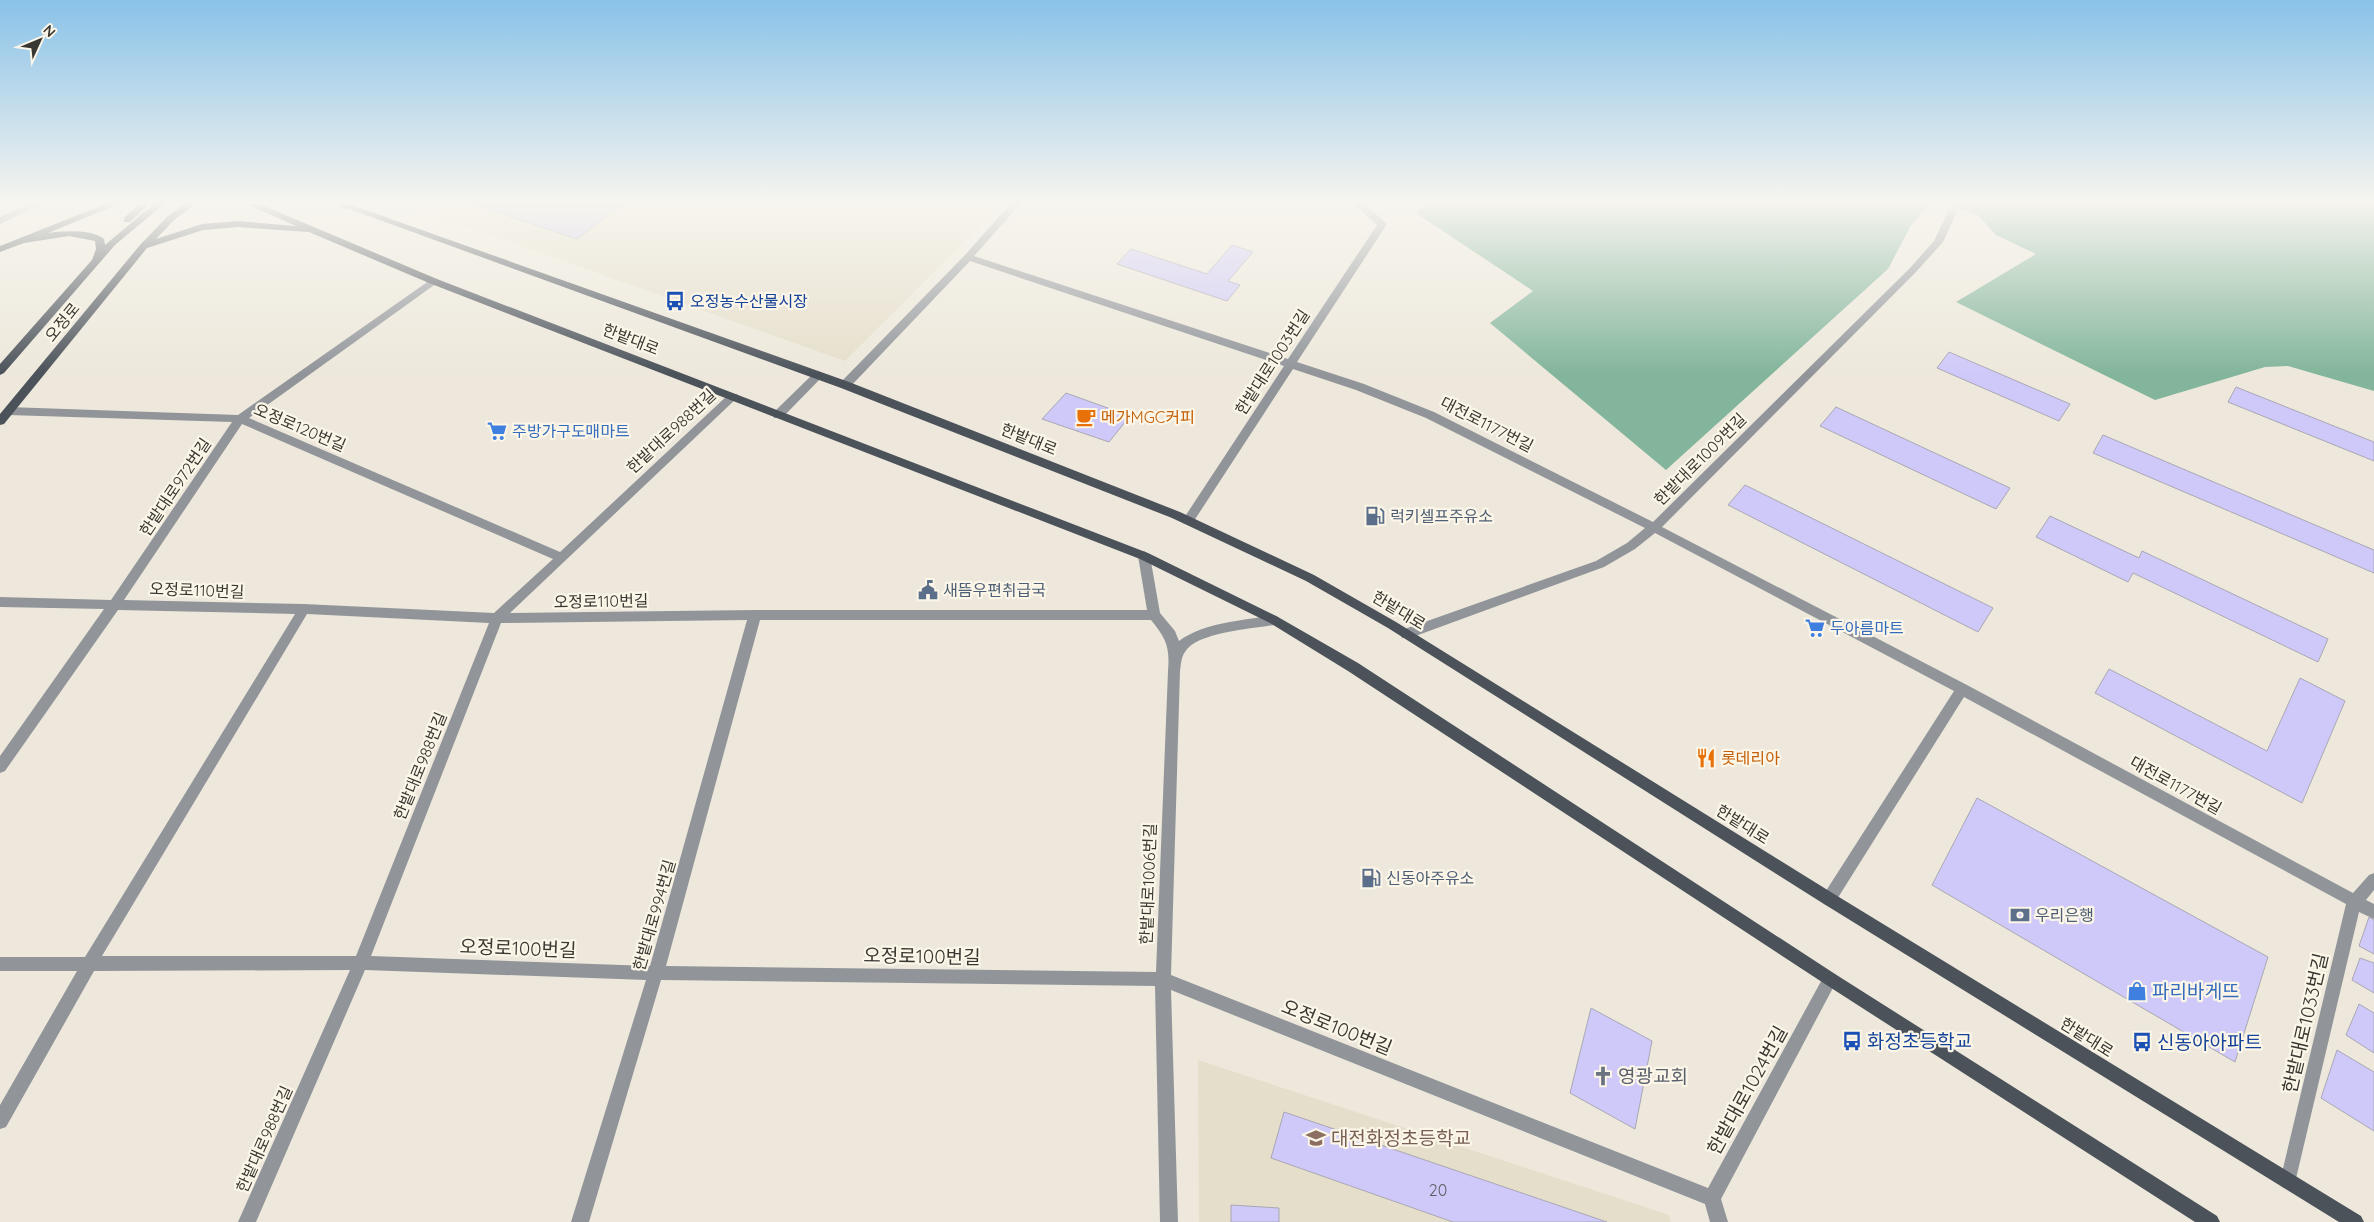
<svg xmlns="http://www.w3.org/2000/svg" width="2374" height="1222" viewBox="0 0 2374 1222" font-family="Quicksand,'Noto Sans KR',sans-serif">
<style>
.built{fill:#e5deca}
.forest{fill:#82b59b}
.building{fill:#cfc9f9;stroke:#a9a7b4}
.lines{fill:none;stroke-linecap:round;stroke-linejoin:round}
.minor-tunnel{stroke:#c9c5b9;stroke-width:11;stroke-dasharray:11 5.5;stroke-linecap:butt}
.minor{fill:#91959a;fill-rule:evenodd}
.major{fill:#4b525a;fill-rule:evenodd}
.highway{fill:#333b43;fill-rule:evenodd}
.labels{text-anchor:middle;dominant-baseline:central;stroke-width:4.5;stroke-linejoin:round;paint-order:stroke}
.transit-label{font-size:16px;fill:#164399;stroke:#fbf6e8;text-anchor:start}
.street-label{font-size:16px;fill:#393732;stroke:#fbf6e8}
.food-label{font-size:16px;fill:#c56008;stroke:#fbf6e8;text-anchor:start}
.shop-label{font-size:16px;fill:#366cbe;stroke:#fbf6e8;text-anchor:start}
.service-label{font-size:16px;fill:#4e5e75;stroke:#fbf6e8;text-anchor:start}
.near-number-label{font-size:16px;fill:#5e5c64}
.near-street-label{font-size:19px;fill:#393732;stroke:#fbf6e8}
.near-shop-label{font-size:19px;fill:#366cbe;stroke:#fbf6e8;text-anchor:start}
.near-transit-label{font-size:19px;fill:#164399;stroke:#fbf6e8;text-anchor:start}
.near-worship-label{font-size:19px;fill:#5b616d;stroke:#fbf6e8;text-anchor:start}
.near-education-label{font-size:19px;fill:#785e54;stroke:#fbf6e8;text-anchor:start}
</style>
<rect width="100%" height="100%" fill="#ede8db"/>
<g class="built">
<path d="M401 203H1000L988 218 845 361Z"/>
<path d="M1198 1060 1669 1215 1671 1222H1199Z"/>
</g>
<g class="forest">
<path d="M1426 203H1930L1910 227 1888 269 1666 470 1490 323 1533 291 1416 213Z"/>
<path d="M1943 203H2374V391L2288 366 2265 367 2155 400 1956 302 2036 254 1996 235 1978 215Z"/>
</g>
<g class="building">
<path d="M470 203H520L503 214Z"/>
<path d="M524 203H619L623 204 577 239 506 215Z"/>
<path d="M1232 245 1253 252 1228 281 1240 285 1227 301 1117 264 1131 249 1207 274Z"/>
<path d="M1949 352 2070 404 2059 421 1937 368Z"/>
<path d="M2236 387 2374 442V461L2228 402Z"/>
<path d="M1066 393 1105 407 1130 416 1109 442 1042 419Z"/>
<path d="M1836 407 2010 488 1996 509 1820 426Z"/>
<path d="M2103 435 2374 550V573L2093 453Z"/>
<path d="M1745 485 1993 608 1978 632 1728 505Z"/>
<path d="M2050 516 2139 558 2142 551 2328 639 2318 662 2133 573 2128 582 2036 537Z"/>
<path d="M2109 669 2267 751 2300 678 2345 701 2302 803 2095 693Z"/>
<path d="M1977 798 2268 957 2235 1062 1932 885Z"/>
<path d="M2369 917 2374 920V954L2359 946Z"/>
<path d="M2360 958 2374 963V993L2352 980Z"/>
<path d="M2359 1004 2374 1013V1053L2346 1035Z"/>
<path d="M1591 1008 1652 1041 1635 1129 1570 1093Z"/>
<path d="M2337 1050 2374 1072V1131L2321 1098Z"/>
<path d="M1284 1112 1607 1222H1453L1271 1158Z"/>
<path d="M1231 1205 1279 1208V1222H1231Z"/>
</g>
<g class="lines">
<path class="minor-tunnel" d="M1951 214 1956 203"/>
<g class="minor">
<path d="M31 203H43L0 224V217Z"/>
<path d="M1011 203H1021L974 256 1288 359 1377 225 1353 203H1363L1387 224 1297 362 1364 384 1434 412 1653 522 1910 268 1934 241 1948 212H1954L1956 214 1943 242 1916 272 1662 527 1967 685 2353 893 2369 875 2374 873V890L2366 900 2374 904V919L2359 912 2294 1187 2288 1189 2282 1187 2280 1181 2346 904 1964 697 1834 904 1829 906 1824 904 1822 899 1824 894 1954 691 1655 533 1635 549 1604 567 1410 638H1402L1400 634 1402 630 1596 561 1627 543 1645 528 1426 418 1356 390 1293 369 1192 524H1184L1182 521 1184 518 1284 366 970 261 849 388H841L840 385 841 382 965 255Z"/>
<path d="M433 278 438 281 437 283 249 418 560 552 729 394H737L738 397 510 613 755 610H1147L1138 556 1144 551 1150 556 1160 613 1175 631 1179 641C1206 622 1242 621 1274 615L1278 617 1280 620 1278 623 1274 625C1252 629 1197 632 1185 652 1181 657 1181 665 1180 671L1171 975 1708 1188 1825 974 1830 972 1835 974 1838 979 1835 984 1721 1199 1728 1222H1710L1705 1204 1171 990 1178 1222H1160L1155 986 661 980 589 1222H571L646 980 365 970 256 1222H238L350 970 94 971 6 1127 0 1129V1105L77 971H0V957H85L295 614 118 610 5 771 0 773V756L104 609 0 607V597L111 600 232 422 8 415 3 411 8 407 238 415ZM242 424 553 559 494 613 304 604 124 600ZM307 614 489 623 356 956H102ZM747 620 650 966 371 956 501 623ZM760 620H1151C1166 638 1170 647 1168 671L1156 972 666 966Z"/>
<path d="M818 371 822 373V377L782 418H774L773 415 774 412 814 373Z"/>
</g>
<g class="major">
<path d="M108 203H121L48 233C63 231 91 229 104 239L105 245 155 203H165L115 245 4 373 0 375V364L92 260 96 249 95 241 69 236 24 243 0 252V246Z"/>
<path d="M140 203H150L130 222H124V218Z"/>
<path d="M186 203H197L174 220 156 239 202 224 238 221 296 226 244 203H257L437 279 1148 553 1278 617 1358 663 1835 974 2217 1216 2220 1222H2195L1825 984 1348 671 1270 623 1140 559 429 283 309 232 238 227 203 230 147 248 4 424 0 425V414L140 245 168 216Z"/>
<path d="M333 203H346L849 382 1180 512 1314 575 1396 622 1834 894 2361 1216 2364 1222H2339L1824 904 1388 628 1306 581 1172 518 841 388Z"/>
</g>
<path class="highway" d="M336 203H348L351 206 345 209Z"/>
</g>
<linearGradient id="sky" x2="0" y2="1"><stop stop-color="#89c2e8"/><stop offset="0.54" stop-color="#f7f5ef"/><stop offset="1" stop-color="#f7f5ef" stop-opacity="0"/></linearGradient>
<rect width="2374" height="374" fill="url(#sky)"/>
<defs>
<symbol id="bus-bare" viewBox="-9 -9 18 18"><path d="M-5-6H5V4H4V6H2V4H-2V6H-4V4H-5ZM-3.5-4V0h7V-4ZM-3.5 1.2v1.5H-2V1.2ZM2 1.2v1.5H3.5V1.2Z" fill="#1a4fb4" stroke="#fbf6e8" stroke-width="2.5" paint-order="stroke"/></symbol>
<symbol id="cafe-bare" viewBox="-9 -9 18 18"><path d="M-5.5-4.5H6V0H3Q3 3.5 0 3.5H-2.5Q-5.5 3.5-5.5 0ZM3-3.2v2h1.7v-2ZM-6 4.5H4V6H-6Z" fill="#e8710a" stroke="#fbf6e8" stroke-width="2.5" paint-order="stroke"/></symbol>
<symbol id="supermarket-bare" viewBox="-9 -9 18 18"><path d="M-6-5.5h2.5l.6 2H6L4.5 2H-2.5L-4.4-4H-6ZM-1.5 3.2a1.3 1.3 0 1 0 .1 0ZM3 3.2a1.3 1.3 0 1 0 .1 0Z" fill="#3f7fe0" stroke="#fbf6e8" stroke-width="2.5" paint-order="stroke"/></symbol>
<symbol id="fuel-bare" viewBox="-9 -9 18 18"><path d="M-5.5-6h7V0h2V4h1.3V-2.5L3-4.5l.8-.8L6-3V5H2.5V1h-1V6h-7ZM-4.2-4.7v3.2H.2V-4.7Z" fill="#5c6f8a" stroke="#fbf6e8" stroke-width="2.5" paint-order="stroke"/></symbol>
<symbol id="civic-bare" viewBox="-9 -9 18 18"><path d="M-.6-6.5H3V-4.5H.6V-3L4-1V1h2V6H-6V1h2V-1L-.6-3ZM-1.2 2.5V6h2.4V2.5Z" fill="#5c6f8a" stroke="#fbf6e8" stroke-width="2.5" paint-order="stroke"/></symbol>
<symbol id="restaurant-bare" viewBox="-9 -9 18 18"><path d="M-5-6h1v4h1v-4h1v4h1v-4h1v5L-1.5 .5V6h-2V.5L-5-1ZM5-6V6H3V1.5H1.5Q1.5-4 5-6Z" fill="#e8710a" stroke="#fbf6e8" stroke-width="2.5" paint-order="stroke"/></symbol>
<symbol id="bank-bare" viewBox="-9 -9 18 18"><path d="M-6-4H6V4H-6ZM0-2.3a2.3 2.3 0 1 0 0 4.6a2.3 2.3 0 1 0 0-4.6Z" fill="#5c6f8a" stroke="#fbf6e8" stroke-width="2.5" paint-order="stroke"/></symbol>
<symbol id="shop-bare" viewBox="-9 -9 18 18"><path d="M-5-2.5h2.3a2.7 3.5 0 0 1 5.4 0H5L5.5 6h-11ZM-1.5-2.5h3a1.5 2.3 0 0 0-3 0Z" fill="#3f7fe0" stroke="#fbf6e8" stroke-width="2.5" paint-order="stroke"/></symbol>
<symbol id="church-bare" viewBox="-9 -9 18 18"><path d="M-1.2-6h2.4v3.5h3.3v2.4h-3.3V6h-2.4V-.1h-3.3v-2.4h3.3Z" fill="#6b7280" stroke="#fbf6e8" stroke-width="2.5" paint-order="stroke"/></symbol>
<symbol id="school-bare" viewBox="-9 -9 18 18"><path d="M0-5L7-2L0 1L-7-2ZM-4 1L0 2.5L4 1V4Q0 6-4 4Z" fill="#8d6e63" stroke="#fbf6e8" stroke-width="2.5" paint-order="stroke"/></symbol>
</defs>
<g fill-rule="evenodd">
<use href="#bus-bare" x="661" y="287" width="28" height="28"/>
<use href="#cafe-bare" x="1072" y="403" width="28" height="28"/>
<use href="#supermarket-bare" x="483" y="417" width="28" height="28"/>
<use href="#fuel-bare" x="1361" y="502" width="28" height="28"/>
<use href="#civic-bare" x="914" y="576" width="28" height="28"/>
<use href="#supermarket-bare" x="1801" y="614" width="28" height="28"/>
<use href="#restaurant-bare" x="1692" y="744" width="28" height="28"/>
<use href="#fuel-bare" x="1357" y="864" width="28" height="28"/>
<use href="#bank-bare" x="2006" y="901" width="28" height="28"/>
<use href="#shop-bare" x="2123" y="977" width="28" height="28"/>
<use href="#bus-bare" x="1838" y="1027" width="28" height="28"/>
<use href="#bus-bare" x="2128" y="1028" width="28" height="28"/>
<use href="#church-bare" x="1589" y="1062" width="28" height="28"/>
<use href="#school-bare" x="1302" y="1124" width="28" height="28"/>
</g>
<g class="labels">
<g class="transit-label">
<text x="690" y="301">오정농수산물시장</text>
</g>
<g class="street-label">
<text transform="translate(62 322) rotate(-51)">오정로</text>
<text transform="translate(631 339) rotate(21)">한밭대로</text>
<text transform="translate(1272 362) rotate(-57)">한밭대로1003번길</text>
<text transform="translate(1487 424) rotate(27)">대전로1177번길</text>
<text transform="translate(300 427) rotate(23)">오정로120번길</text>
<text transform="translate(671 431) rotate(-43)">한밭대로988번길</text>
<text transform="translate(1029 439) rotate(22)">한밭대로</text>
<text transform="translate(1700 459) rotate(-45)">한밭대로1009번길</text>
<text transform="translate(175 487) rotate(-56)">한밭대로972번길</text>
<text transform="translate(197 590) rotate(2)">오정로110번길</text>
<text transform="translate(601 601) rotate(-1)">오정로110번길</text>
<text transform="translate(1399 610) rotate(31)">한밭대로</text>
<text transform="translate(420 766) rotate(-68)">한밭대로988번길</text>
<text transform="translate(2176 785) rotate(29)">대전로1177번길</text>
<text transform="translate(1743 824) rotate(32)">한밭대로</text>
<text transform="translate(1148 884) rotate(-88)">한밭대로1006번길</text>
<text transform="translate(654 915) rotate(-74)">한밭대로994번길</text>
<text transform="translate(2087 1037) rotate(32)">한밭대로</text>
<text transform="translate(264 1139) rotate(-66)">한밭대로988번길</text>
</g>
<g class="food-label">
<text x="1101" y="417">메가MGC커피</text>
<text x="1721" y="758">롯데리아</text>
</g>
<g class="shop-label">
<text x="512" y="431">주방가구도매마트</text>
<text x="1830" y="628">두아름마트</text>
</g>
<g class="service-label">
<text x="1390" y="516">럭키셀프주유소</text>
<text x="943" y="590">새뜸우편취급국</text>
<text x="1386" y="878">신동아주유소</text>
<text x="2035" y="915">우리은행</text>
</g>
<g class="near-number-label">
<text x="1438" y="1190">20</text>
</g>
<g class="near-street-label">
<text transform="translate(518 948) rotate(2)">오정로100번길</text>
<text transform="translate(922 956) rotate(1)">오정로100번길</text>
<text transform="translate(2305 1023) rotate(-77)">한밭대로1033번길</text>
<text transform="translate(1337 1027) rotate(22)">오정로100번길</text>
<text transform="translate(1747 1090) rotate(-61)">한밭대로1024번길</text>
</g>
<g class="near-shop-label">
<text x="2152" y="991">파리바게뜨</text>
</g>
<g class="near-transit-label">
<text x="1867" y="1041">화정초등학교</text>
<text x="2157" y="1042">신동아아파트</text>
</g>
<g class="near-worship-label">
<text x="1618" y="1076">영광교회</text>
</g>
<g class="near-education-label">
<text x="1331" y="1138">대전화정초등학교</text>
</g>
</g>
<g transform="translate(40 40) rotate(46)" stroke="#fbf6e8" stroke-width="4" paint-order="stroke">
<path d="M0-4L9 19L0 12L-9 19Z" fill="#393732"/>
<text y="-8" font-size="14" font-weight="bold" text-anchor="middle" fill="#393732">N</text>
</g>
</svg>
